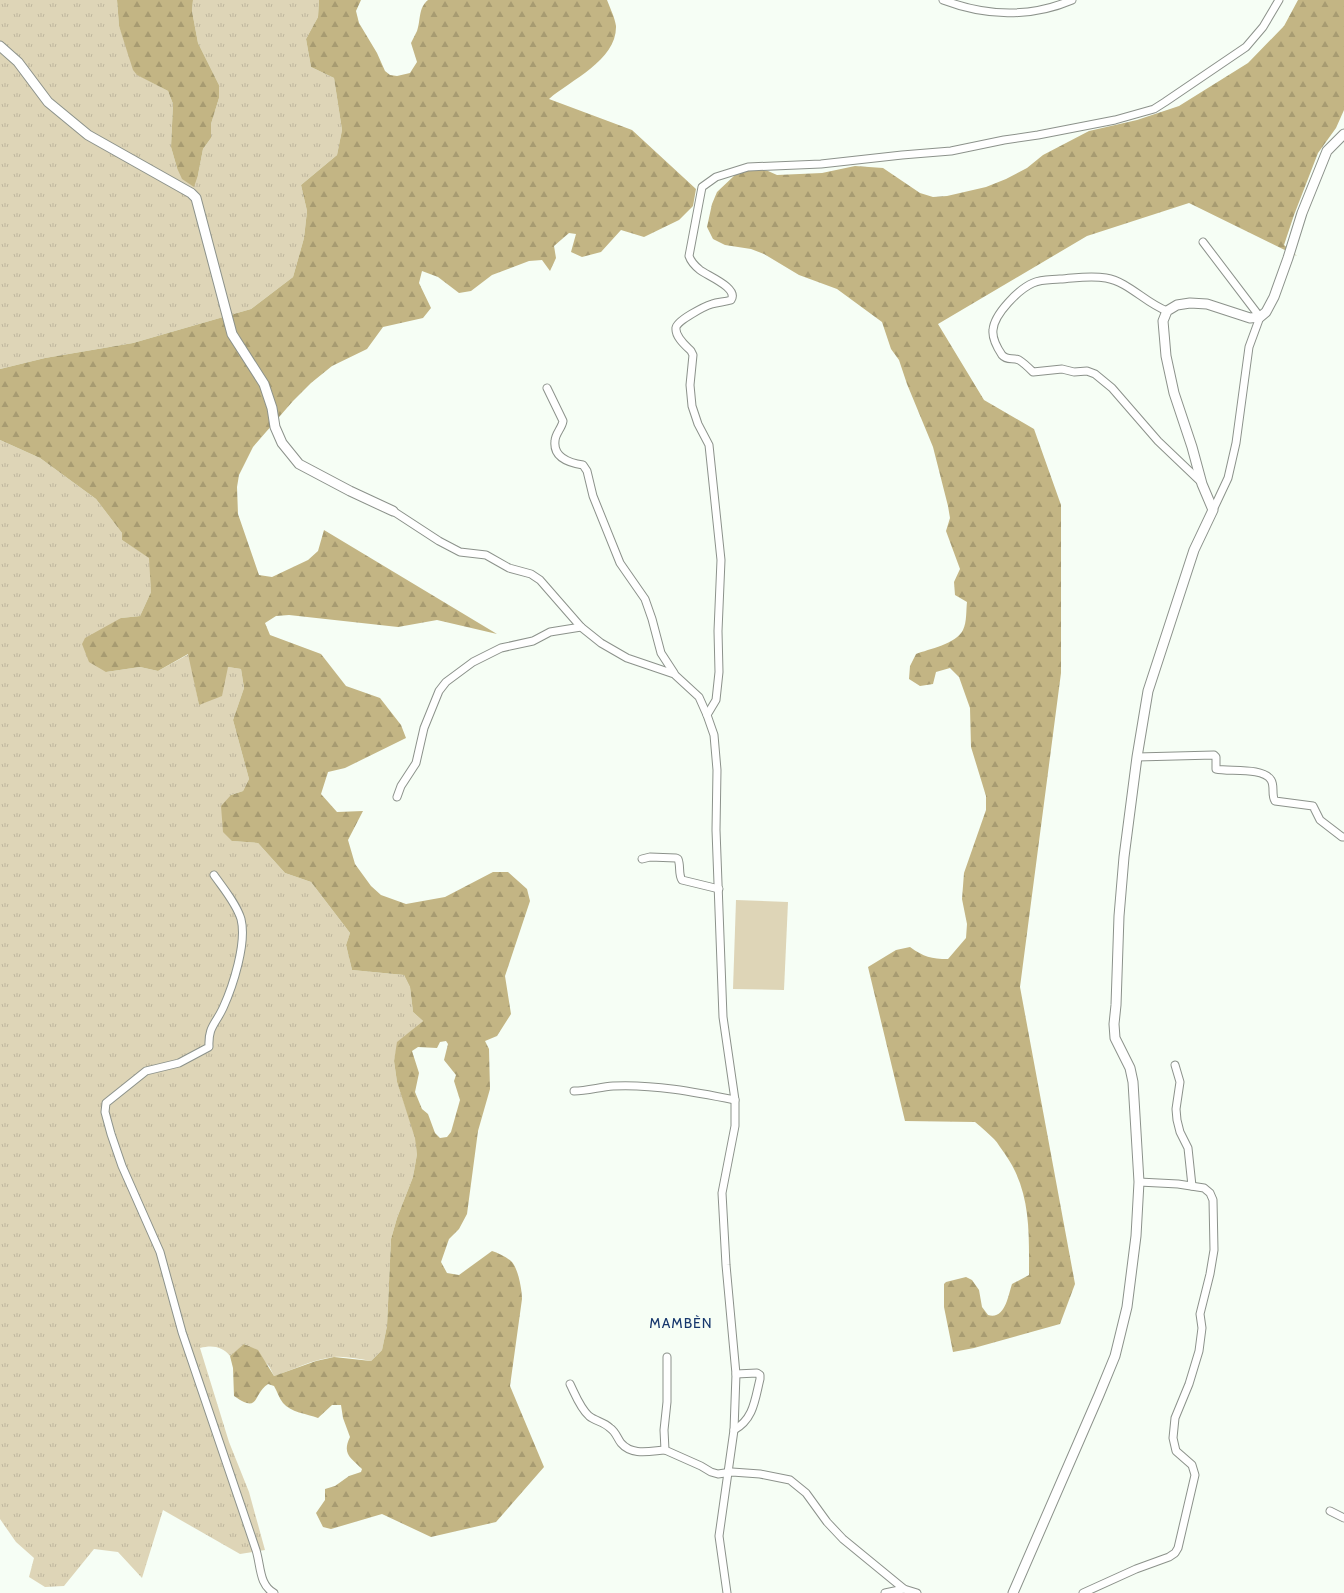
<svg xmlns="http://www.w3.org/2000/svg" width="1344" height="1593" viewBox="0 0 1344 1593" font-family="Cabin,sans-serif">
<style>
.grass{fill:url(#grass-tufts)}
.forest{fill:url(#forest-firs);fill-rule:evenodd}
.green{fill:#ded5b7}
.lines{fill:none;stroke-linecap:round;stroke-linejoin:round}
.minor-casing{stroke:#8c928b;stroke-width:9}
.tertiary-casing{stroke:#8c928b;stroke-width:11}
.minor{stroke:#fff;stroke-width:7}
.tertiary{stroke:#fff;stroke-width:9}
.labels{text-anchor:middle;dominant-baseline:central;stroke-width:4;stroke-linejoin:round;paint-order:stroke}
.quarter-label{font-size:14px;letter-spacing:1px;fill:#17376d;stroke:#f6fef5}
</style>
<defs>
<pattern id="grass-tufts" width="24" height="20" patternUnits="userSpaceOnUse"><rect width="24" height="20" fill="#ded5b7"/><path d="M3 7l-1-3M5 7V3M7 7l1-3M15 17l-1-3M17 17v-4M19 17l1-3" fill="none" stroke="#beb69d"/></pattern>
<pattern id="forest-firs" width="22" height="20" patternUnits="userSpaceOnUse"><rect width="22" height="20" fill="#c3b584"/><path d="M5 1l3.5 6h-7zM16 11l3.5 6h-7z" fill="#a79b71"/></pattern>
</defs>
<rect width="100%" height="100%" fill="#f6fef5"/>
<g class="grass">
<path d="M0 0H117L119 26 138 75 168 91 173 104 171 147 177 168 198 175 203 149 211 138V124L219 98V85L198 43 192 11 193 0H319L318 17 306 39 311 67 334 78 342 130 337 155 301 185 307 211 304 238 293 277 251 309 133 343 45 358 0 369Z"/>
<path d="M0 440 40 458 96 499 122 533V540L150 558 151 592 140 616 121 618 106 672 140 667 158 671 189 654 199 705 228 667 241 669 244 688 233 720 249 779 243 791 231 795 232 841 258 843 285 873 311 882 350 933 346 945 352 970 404 975 410 987 413 1012 423 1021 398 1042 394 1061 397 1082 416 1138 417 1154 413 1177 397 1218 391 1239 387 1326 382 1350 371 1361C359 1359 345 1356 334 1357 313 1359 293 1370 274 1376L269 1366 245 1344 230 1356C222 1346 212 1345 200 1348L229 1442 249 1492 265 1550 240 1554 163 1510 142 1578 118 1552 94 1549 64 1586 45 1587 29 1577 34 1558 16 1542 0 1519Z"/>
</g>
<g class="forest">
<path d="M117 0H193L192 11 198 43 219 85V98L211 124V138L203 149 198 175 194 187 182 179 177 168 171 147 173 104 168 91 137 75 133 70 119 26Z"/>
<path d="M319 0H361L356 11 359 23 377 53 385 71 390 75 397 76 410 73 417 62 411 43C413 39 415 35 417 31 421 20 418 8 428 0H607C610 8 615 18 616 26 617 60 571 80 549 99L632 130 696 189 693 206 679 220 644 237 621 230 601 252 582 257 571 252 576 234 569 233 554 246 556 258 550 271 542 260 529 261 492 275 471 291 459 293 438 277 422 271 419 283 431 308 423 318 383 327 367 349 332 366 311 383 293 401 253 447 239 475 237 487 238 514 259 575 272 577 308 560 318 551 324 530 497 634 437 620 398 627 289 615 276 616 265 623 270 635 321 654 346 686 380 698 401 725 406 738 345 768 328 772 321 794 337 812 363 811 348 840 355 864 371 886 381 895 406 904 445 897 493 872H508L527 889 530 901 505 976 511 1014 497 1036 485 1041 489 1049 490 1089 478 1131 467 1214 459 1229 449 1239 441 1262 447 1273 459 1275 492 1251C498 1253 507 1257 512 1262 518 1269 522 1289 522 1299L510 1386 544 1467 496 1522 431 1537 382 1514 331 1529 323 1527 316 1513 325 1500V1489L335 1486 349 1476 361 1472 362 1469C350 1457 342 1454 350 1437L343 1418 341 1405H332L318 1418C307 1414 290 1412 283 1403 279 1398 277 1391 274 1386L268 1384C252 1395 260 1414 234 1396L233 1368 230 1356 244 1344 258 1350 274 1376 316 1361 334 1357 371 1361 382 1350 387 1326 391 1239 397 1218 413 1177 417 1154 415 1138 397 1082 394 1061 397 1042 423 1021 413 1012 410 987 404 975 352 970 346 945 350 933 311 882 285 873 258 843 232 841 223 832 221 806 231 795 243 791 249 779 233 720 244 688 241 669 228 667 222 696 199 705 188 654 158 671 140 667 106 672 89 662 82 644 85 638 121 618 140 616 151 592 149 558 122 540V533L96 499 40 458 0 440V369L45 358 133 343 251 309 293 277 304 238 307 211 301 185 337 155 342 130 334 78 311 67 306 39 318 17ZM446 1041 448 1044 444 1060 456 1075 454 1081 460 1100 451 1132 447 1137 440 1138 435 1133 428 1114 422 1109 415 1092 419 1073 412 1051 418 1047 437 1048 440 1042Z"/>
<path d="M1298 0H1344V110L1336 128 1318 153 1294 215 1284 245 1297 256 1189 203 1087 236 938 324 984 400 1034 429 1061 505V673L1020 987 1075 1284 1060 1324 974 1348 953 1352 944 1307V1284L946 1282 966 1277 972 1280 979 1290 982 1307 988 1315C1005 1320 1008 1296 1012 1284L1029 1275C1029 1231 1031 1191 1005 1154 1001 1149 998 1143 994 1139 988 1133 982 1128 975 1122L905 1121 868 967 896 950 910 947C924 957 931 959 948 959L966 938 967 924 962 899 964 873 986 810V796L971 747 970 708 959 677 950 668 936 672 933 684 920 686 909 679 910 666 916 654C929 649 956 644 963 630 967 622 966 610 967 602L955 595 954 582 960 569 946 531 950 518 948 506 933 447 907 384 899 360 891 349 882 322 837 289 799 275 764 254 751 249 725 245 713 239 707 227 712 204 717 192 735 175 754 168 768 171 777 175 822 173 855 166 883 168 920 193 933 197 947 196 986 187 1006 179 1027 168 1043 155 1089 131 1137 120 1179 106 1248 63 1284 26Z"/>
</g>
<path class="green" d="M736 900 788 902 784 990 733 989Z"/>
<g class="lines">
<defs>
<g id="minor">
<path d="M943 0C985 16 1030 18 1072 0"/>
<path d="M1203 242 1260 317 1249 347 1236 443 1228 478 1213 510"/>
<path d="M1167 311C1145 303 1129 282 1106 278 1090 275 1076 278 1060 279 1051 280 1042 279 1033 283 1019 289 994 314 993 330 992 338 998 349 1002 355 1007 361 1013 357 1019 360 1024 363 1029 368 1033 372L1062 369 1074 372 1087 371 1095 374 1112 388 1158 441 1202 483"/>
<path d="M547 388 563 421C562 428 555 434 555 441 553 458 570 463 583 465L587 471 593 496 620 563 645 599 652 619 661 653 674 673"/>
<path d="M393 511 439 541 460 552 486 555 509 568 531 574 540 580 581 627 601 643 627 658 674 674 699 697 707 715 714 735 717 770 716 830 723 1017 735 1100V1126L722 1193 726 1265 736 1374 734 1430 719 1536 727 1593"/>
<path d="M707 715 716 700 719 672 718 631 721 560 709 445 698 424 692 406 690 385 693 355 691 351C686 346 675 337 676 328 676 321 705 306 712 304 718 302 725 302 731 300 739 288 708 276 700 270 695 266 691 262 689 256L702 187 716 177 748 167 821 164 902 155 951 151 1004 140 1038 135 1115 120 1154 109 1165 102 1246 47 1263 27 1279 0"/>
<path d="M1137 757 1214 755 1216 757V769C1229 772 1263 767 1271 780 1275 786 1271 795 1275 801L1313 806 1320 820 1342 837H1344"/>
<path d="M397 797 401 786 416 763 424 728 439 691 446 682 473 662 501 648 533 641 550 632 581 627"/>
<path d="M642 859 650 857 676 858 678 859C681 866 678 874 682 880L719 889"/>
<path d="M214 875C223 888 236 903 241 919 247 943 233 986 223 1008 215 1025 208 1027 209 1047L179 1063 146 1071 106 1103 105 1112 111 1134 122 1166 160 1252 182 1332 256 1550C261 1566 259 1585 274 1593"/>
<path d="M1175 1065 1180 1082 1176 1109 1177 1120 1180 1132 1188 1148 1192 1186"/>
<path d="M574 1091C587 1091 600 1087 613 1086 653 1084 695 1092 735 1100"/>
<path d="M667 1357V1402L664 1430 665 1450 701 1466 711 1472 718 1474 732 1472 760 1474 790 1480 806 1493 827 1522 843 1539 904 1589 917 1593"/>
<path d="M570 1384C575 1394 580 1408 589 1416 595 1421 604 1422 610 1428 616 1432 617 1438 621 1443 632 1456 650 1451 665 1450"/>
<path d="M734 1430C754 1419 755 1399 760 1379V1375L757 1373 736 1374"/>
<path d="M1330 1511 1344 1518"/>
<path d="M885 1593 904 1589"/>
<path d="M1083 1593 1136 1569 1169 1557 1175 1553 1178 1548 1195 1475 1192 1465 1176 1451 1173 1438 1175 1418 1189 1384 1199 1351 1202 1328 1200 1314 1210 1274 1214 1250 1213 1200 1210 1193 1204 1188 1178 1184 1139 1182"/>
</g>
<g id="tertiary">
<path d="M0 46 18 62 48 102 88 135 191 193 196 198 232 334 264 384 272 408 275 427 282 443 299 464 350 491 393 511"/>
<path d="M1013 1593 1099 1395 1115 1356 1127 1307 1136 1236 1139 1182 1133 1082 1130 1068 1115 1038 1114 1024 1116 1005 1119 916 1124 857 1137 757 1148 691 1194 550 1213 510 1202 484 1192 447 1174 393 1166 356 1163 321 1167 311 1177 305 1190 303 1207 304 1250 318 1260 317 1266 312 1274 297 1288 258 1302 213 1327 151 1344 134"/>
</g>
</defs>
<use href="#minor" class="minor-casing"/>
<use href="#tertiary" class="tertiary-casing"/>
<use href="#minor" class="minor"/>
<use href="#tertiary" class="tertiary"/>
</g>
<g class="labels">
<g class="quarter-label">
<text x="681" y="1323">MAMBÈN</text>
</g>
</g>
</svg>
